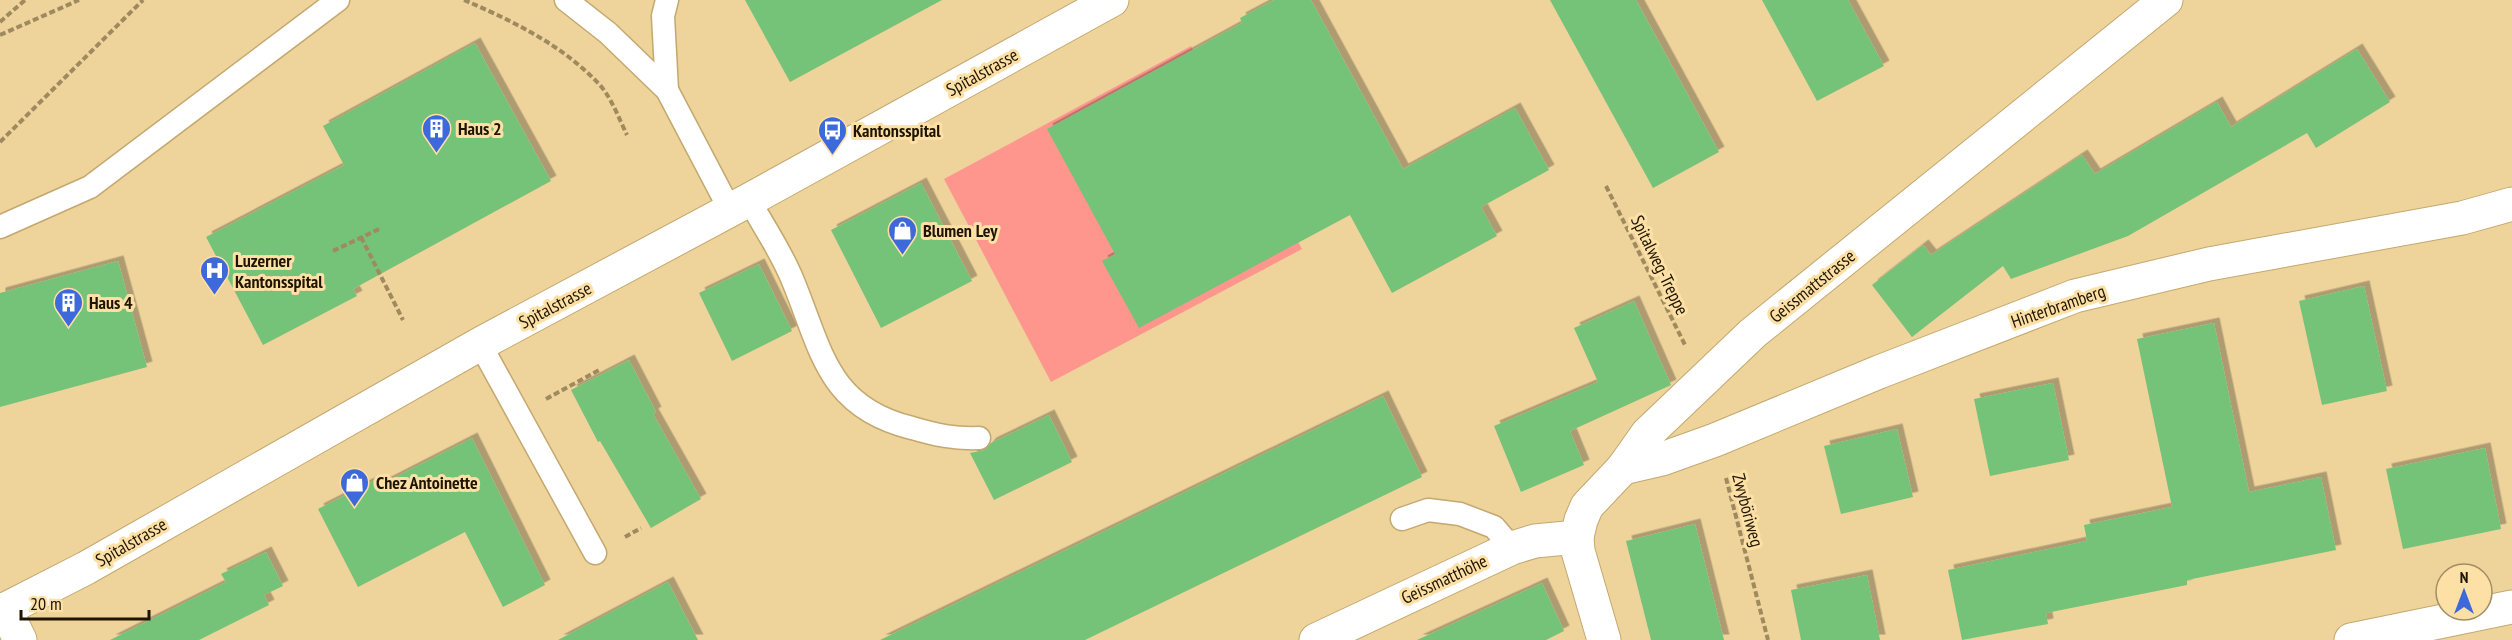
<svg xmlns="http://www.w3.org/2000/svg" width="2512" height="640" viewBox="0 0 2512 640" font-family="'PT Sans Narrow',sans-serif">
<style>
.green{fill:#fe968e}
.building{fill:#75c279;filter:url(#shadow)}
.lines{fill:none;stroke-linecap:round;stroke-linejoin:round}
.lane-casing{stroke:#c3a870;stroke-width:25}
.street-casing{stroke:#c3a870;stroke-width:35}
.secondary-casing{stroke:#c3a870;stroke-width:35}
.path{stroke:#9f8a5f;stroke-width:4;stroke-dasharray:6 3;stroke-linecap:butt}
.lane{stroke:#fff;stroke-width:22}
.street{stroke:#fff;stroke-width:33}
.secondary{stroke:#fff;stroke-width:33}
.labels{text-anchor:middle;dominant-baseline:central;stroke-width:6;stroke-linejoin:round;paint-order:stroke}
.street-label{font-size:18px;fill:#1e1400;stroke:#fce0a6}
.poi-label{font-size:18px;font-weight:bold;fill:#1e1400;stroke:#fce0a6;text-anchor:start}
</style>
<defs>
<filter id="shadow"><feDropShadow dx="5.5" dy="-5.5" stdDeviation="0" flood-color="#0004"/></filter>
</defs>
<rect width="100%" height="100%" fill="#eed39a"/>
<path class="green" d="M1191 46 1302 249 1051 382 944 179Z"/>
<g class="building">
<path d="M745 0H942L790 82Z"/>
<path d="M1274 0H1311L1403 169 1515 108 1549 170 1481 207 1497 236 1392 293 1350 215 1139 328 1102 261 1115 254 1047 129 1242 23 1240 18Z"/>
<path d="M1550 0H1636L1719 152 1653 188Z"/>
<path d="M1762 0H1848L1884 66 1817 101Z"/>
<path d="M475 43 551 181 353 289 357 296 263 345 206 237 344 165 323 126Z"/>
<path d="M2357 49 2390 102 2316 148 2307 133 2128 236 2011 279 2003 266 1912 337 1872 285 1923 245 1931 255 2082 155 2095 174 2217 102 2231 127Z"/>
<path d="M921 183 972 281 881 328 831 230Z"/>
<path d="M118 261 147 367 0 407V293Z"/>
<path d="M759 264 792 331 732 361 699 293Z"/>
<path d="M2364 286 2387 391 2322 405 2299 301Z"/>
<path d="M1634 301 1671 385 1570 431 1584 465 1521 492 1494 426 1598 382 1574 328Z"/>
<path d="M2214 323 2249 492 2321 477 2336 550 2187 580V585L2046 613 2048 624 1962 640 1948 570 2087 541 2084 525 2172 507 2137 339Z"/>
<path d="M629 360 656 412 653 414 701 499 651 528 600 441 598 442 571 390Z"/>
<path d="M2053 383 2069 460 1990 476 1974 399Z"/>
<path d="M1383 396 1422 477 1085 640H880Z"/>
<path d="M1049 415 1072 462 994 500 970 453 985 450 991 443Z"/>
<path d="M1897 429 1913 497 1841 514 1824 446Z"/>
<path d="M472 438 545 585 503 607 465 532 358 587 318 509 375 480 378 486Z"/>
<path d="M2485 448 2501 529 2403 549 2386 469Z"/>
<path d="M1695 524 1724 640H1651L1626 541Z"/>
<path d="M266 552 283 586 264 595 269 605 199 640H110L226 582 221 574Z"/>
<path d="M1867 575 1880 640H1801L1791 590Z"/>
<path d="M668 582 698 640H558Z"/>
<path d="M1542 583 1564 631 1546 640H1417Z"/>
</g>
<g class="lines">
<defs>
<g id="lane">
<path d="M566 0 608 33 667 90 730 210"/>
<path d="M667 0 663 16 667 90"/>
<path d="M749 200C764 227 782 253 793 281 822 351 827 407 912 428 936 435 954 439 979 438"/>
<path d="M0 227 90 187 338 0"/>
<path d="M480 344 595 553"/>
<path d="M1402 519 1428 510 1460 514 1494 527 1512 548"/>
</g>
<g id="street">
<path d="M1623 468 1662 459 1715 440 1879 372 2075 296 2209 264 2462 218 2512 204"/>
<path d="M5 609 20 640"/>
<path d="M1316 640 1512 548 1535 541 1577 537"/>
<path d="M1604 640 1578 551 1577 537 1581 520 1587 506 1623 468 1647 434 1753 333 2166 0"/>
<path d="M2351 640 2512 607"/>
</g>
<path id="secondary" d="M0 612 86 568 480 344 749 200 1112 0"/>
</defs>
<use href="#lane" class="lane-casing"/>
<use href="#street" class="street-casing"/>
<use href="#secondary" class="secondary-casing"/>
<g class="path">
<path d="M464 0C511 20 562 45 598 83 611 96 619 119 627 135"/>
<path d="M0 22 25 0"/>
<path d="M0 35 79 0"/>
<path d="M0 142 143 0"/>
<path d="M1606 186 1685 345"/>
<path d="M361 237 403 320"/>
<path d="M333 251 379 229"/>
<path d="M546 399 601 369"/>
<path d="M1726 478 1768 640"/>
<path d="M625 537 641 528"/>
</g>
<use href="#lane" class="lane"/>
<use href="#street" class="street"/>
<use href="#secondary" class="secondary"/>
</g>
<defs>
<symbol id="building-pin" viewBox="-11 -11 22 30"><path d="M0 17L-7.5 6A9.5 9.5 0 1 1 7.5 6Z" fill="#3e69da" stroke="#fce0a6"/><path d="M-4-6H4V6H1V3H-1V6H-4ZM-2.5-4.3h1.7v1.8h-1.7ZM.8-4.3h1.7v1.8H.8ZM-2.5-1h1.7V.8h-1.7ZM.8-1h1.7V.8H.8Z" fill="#fff"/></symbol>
<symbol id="bus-pin" viewBox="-11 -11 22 30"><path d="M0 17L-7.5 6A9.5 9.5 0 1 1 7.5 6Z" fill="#3e69da" stroke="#fce0a6"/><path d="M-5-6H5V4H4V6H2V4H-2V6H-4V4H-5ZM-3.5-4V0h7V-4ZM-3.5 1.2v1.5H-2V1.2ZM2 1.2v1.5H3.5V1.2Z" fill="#fff"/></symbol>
<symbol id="shop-pin" viewBox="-11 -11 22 30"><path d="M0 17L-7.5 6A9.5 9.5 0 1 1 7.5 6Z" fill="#3e69da" stroke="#fce0a6"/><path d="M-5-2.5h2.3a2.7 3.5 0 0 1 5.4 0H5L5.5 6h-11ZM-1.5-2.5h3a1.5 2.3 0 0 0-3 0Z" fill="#fff"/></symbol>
<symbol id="hospital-pin" viewBox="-11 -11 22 30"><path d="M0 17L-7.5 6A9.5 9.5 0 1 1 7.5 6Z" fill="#3e69da" stroke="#fce0a6"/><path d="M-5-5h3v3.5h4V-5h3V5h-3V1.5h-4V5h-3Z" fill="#fff"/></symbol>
</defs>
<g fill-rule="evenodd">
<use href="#building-pin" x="420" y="112" width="33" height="45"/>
<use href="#bus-pin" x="816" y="114" width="33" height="45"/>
<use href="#shop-pin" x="886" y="214" width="33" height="45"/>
<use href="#hospital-pin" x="198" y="254" width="33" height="45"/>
<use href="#building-pin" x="52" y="286" width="33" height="45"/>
<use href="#shop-pin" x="338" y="466" width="33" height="45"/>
</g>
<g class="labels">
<g class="street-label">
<text transform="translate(982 72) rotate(-29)">Spitalstrasse</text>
<text transform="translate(1660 265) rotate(64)">Spitalweg-Treppe</text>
<text transform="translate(1812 286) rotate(-39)">Geissmattstrasse</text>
<text transform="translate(555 305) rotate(-28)">Spitalstrasse</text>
<text transform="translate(2058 306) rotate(-19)">Hinterbramberg</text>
<text transform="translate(1748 510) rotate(75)">Zwyböriweg</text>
<text transform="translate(131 542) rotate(-30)">Spitalstrasse</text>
<text transform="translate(1444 579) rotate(-25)">Geissmatthöhe</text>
</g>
<g class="poi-label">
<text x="458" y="128">Haus 2</text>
<text x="853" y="130">Kantonsspital</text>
<text x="923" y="230">Blumen Ley</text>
<text x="235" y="260">Luzerner<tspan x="235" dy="21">Kantonsspital</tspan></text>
<text x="89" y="302">Haus 4</text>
<text x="376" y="482">Chez Antoinette</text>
</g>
</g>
<g transform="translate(2464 592)"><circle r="28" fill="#fce0a6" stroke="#a38e64" stroke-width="1.5"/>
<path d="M0-4.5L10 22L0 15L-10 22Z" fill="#3e69da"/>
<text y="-9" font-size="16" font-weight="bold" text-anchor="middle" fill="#1e1400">N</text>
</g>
<path d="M21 610v9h128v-9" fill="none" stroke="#1e1400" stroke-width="3"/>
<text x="30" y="610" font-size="18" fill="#1e1400" stroke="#fce0a6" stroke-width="4.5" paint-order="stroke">20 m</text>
</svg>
